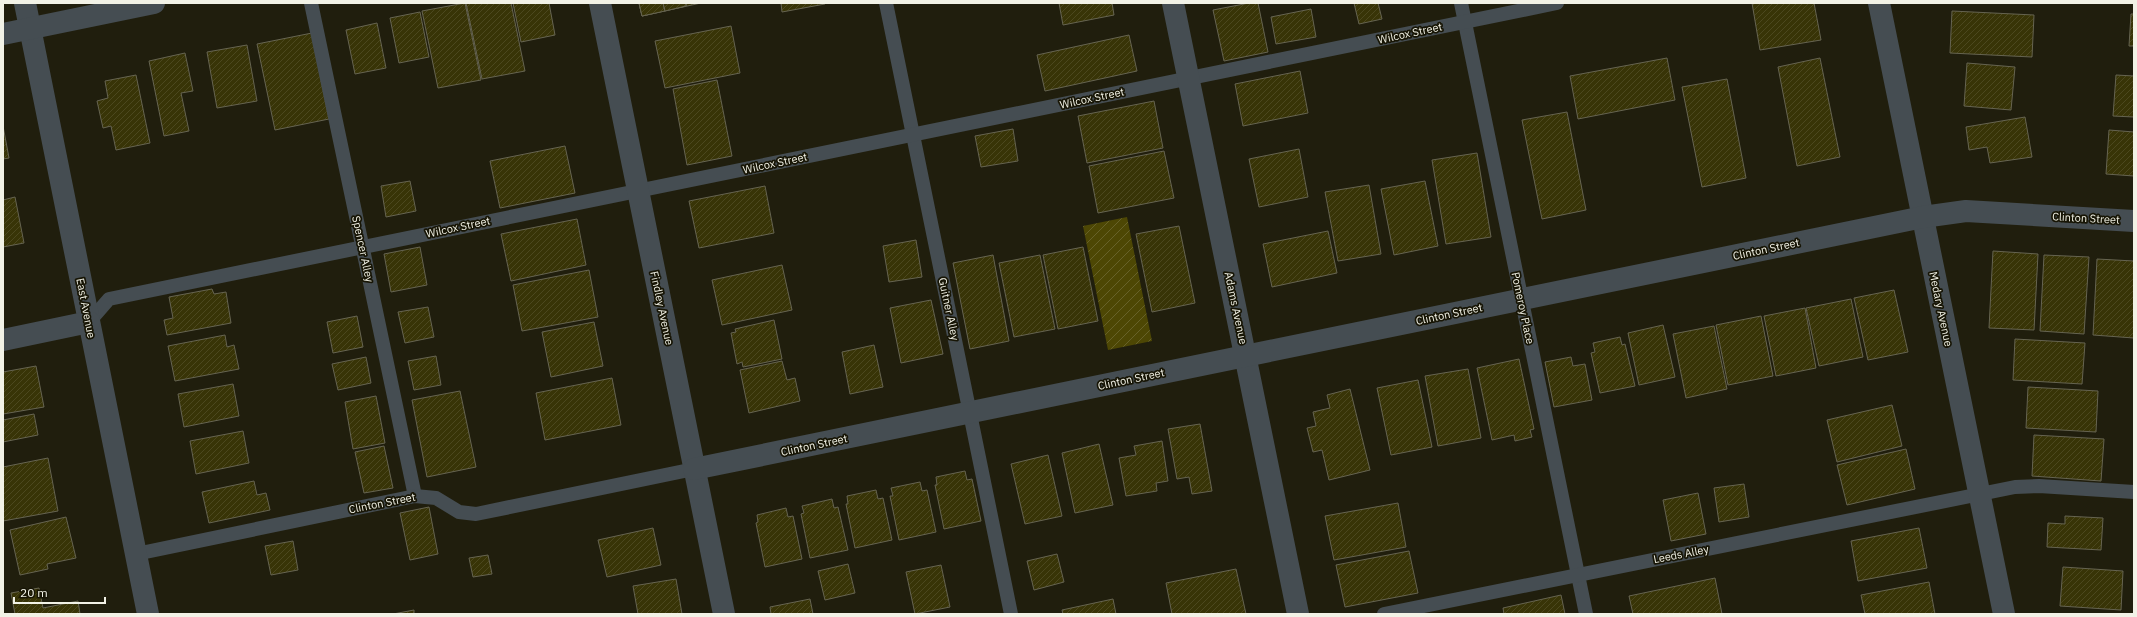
<svg xmlns="http://www.w3.org/2000/svg" width="2137" height="617" viewBox="0 0 2137 617" font-family="'IBM Plex Sans',sans-serif">
<style>
.garden{fill:url(#garden-furrows)}
.building{fill:url(#building-hatch);stroke:#666451}
.lines{fill:none;stroke-linecap:round;stroke-linejoin:round}
.lane{stroke:#454d52;stroke-width:14}
.street{stroke:#454d52;stroke-width:22}
.labels{text-anchor:middle;dominant-baseline:central;stroke-width:3.5;stroke-linejoin:round;paint-order:stroke}
.street-label{font-size:11px;fill:#f2f2e6;stroke:#171505}
</style>
<defs>
<pattern id="garden-furrows" width="10" height="10" patternUnits="userSpaceOnUse"><rect width="10" height="10" fill="#4d4704"/><path d="M-1 1l2-2M0 10L10 0M9 11l2-2" fill="none" stroke="#676229"/></pattern>
<pattern id="building-hatch" width="6" height="6" patternUnits="userSpaceOnUse"><rect width="6" height="6" fill="#383407"/><path d="M-1 1l2-2M0 6l6-6M5 7l2-2" fill="none" stroke="#4c481f"/></pattern>
</defs>
<rect width="100%" height="100%" fill="#201e0d"/>
<path class="garden" d="M1127 217 1152 341 1108 350 1083 226Z"/>
<g class="building">
<path d="M465 3 481 80 438 88 422 11Z"/>
<path d="M466 3H511L525 71 482 79Z"/>
<path d="M513 3H549L555 35 521 42Z"/>
<path d="M639 3H701L642 16Z"/>
<path d="M639 3H686V6L642 16Z"/>
<path d="M639 3H663L665 11 642 16Z"/>
<path d="M663 3H686V6L665 11Z"/>
<path d="M781 3H825V4L782 12Z"/>
<path d="M1059 3H1112L1114 15 1063 25Z"/>
<path d="M1249 3H1258L1268 52 1224 61 1213 10Z"/>
<path d="M1354 3H1378L1382 19 1359 24Z"/>
<path d="M1752 3H1814L1821 40 1760 50Z"/>
<path d="M1311 9 1316 37 1276 44 1271 17Z"/>
<path d="M1952 11 2034 15 2032 57 1950 53Z"/>
<path d="M420 12 429 57 399 63 390 18Z"/>
<path d="M2131 14H2134V46H2129Z"/>
<path d="M377 23 386 68 355 74 346 30Z"/>
<path d="M731 26 740 73 665 88 655 41Z"/>
<path d="M312 33 329 119 275 130 257 44Z"/>
<path d="M1129 35 1137 71 1045 91 1037 55Z"/>
<path d="M247 45 257 101 217 108 207 52Z"/>
<path d="M185 53 193 91 181 93 189 131 164 136 149 61Z"/>
<path d="M1667 58 1675 100 1578 119 1570 76Z"/>
<path d="M1820 58 1840 157 1797 166 1778 67Z"/>
<path d="M1967 63 2015 67 2011 110 1964 106Z"/>
<path d="M1300 71 1308 113 1243 126 1235 84Z"/>
<path d="M136 75 150 143 116 150 111 126 103 128 97 101 108 98 105 81Z"/>
<path d="M2116 75 2134 76V117L2113 116Z"/>
<path d="M1727 79 1746 178 1702 187 1682 87Z"/>
<path d="M717 80 732 156 687 165 673 89Z"/>
<path d="M1154 101 1163 148 1087 163 1078 116Z"/>
<path d="M1567 112 1586 210 1542 219 1522 120Z"/>
<path d="M2025 117 2032 157 1990 163 1987 147 1969 150 1966 127Z"/>
<path d="M3 126 9 158 3 159Z"/>
<path d="M1013 129 1018 161 981 167 975 136Z"/>
<path d="M2109 130 2134 132V176L2106 174Z"/>
<path d="M565 146 575 193 500 208 490 161Z"/>
<path d="M1299 149 1308 197 1259 207 1249 159Z"/>
<path d="M1164 151 1174 198 1098 213 1089 166Z"/>
<path d="M1477 153 1491 237 1446 244 1432 160Z"/>
<path d="M410 181 416 211 386 217 381 186Z"/>
<path d="M1425 181 1438 246 1394 255 1381 189Z"/>
<path d="M1369 185 1381 254 1338 261 1325 192Z"/>
<path d="M765 186 774 233 699 248 689 201Z"/>
<path d="M15 197 24 243 3 247V200Z"/>
<path d="M577 219 586 265 511 281 501 234Z"/>
<path d="M1179 226 1195 303 1152 312 1136 234Z"/>
<path d="M1328 231 1337 273 1272 287 1263 244Z"/>
<path d="M916 240 922 277 889 282 883 246Z"/>
<path d="M420 247 427 285 391 292 384 254Z"/>
<path d="M1083 247 1098 321 1058 329 1043 255Z"/>
<path d="M1993 251 2038 254 2034 330 1989 328Z"/>
<path d="M993 255 1009 341 970 349 953 263Z"/>
<path d="M1040 255 1055 329 1014 337 999 263Z"/>
<path d="M2044 255 2089 257 2084 334 2040 331Z"/>
<path d="M2097 259 2134 261V338L2093 335Z"/>
<path d="M782 265 792 310 722 325 712 280Z"/>
<path d="M589 270 598 317 522 331 513 285Z"/>
<path d="M212 289 214 294 226 292 231 323 167 335 164 320 173 318 169 297Z"/>
<path d="M1894 290 1908 352 1868 360 1854 298Z"/>
<path d="M1851 299 1863 357 1819 366 1806 308Z"/>
<path d="M931 300 943 354 901 363 890 308Z"/>
<path d="M428 307 434 337 405 343 398 312Z"/>
<path d="M1805 308 1816 368 1776 376 1764 316Z"/>
<path d="M357 316 363 347 333 353 327 322Z"/>
<path d="M1761 316 1773 376 1728 385 1716 325Z"/>
<path d="M774 320 782 359 743 367 742 362 737 364 731 333 736 332 735 329Z"/>
<path d="M594 322 603 366 551 377 542 332Z"/>
<path d="M1663 325 1675 377 1639 385 1628 333Z"/>
<path d="M1714 326 1727 389 1686 398 1673 334Z"/>
<path d="M225 335 227 347 234 345 239 369 175 381 168 346Z"/>
<path d="M1620 337 1622 345 1625 344 1635 386 1600 393 1591 353 1595 352 1593 343Z"/>
<path d="M2015 339 2085 343 2082 384 2013 380Z"/>
<path d="M874 345 883 387 850 394 842 352Z"/>
<path d="M436 356 441 385 414 390 408 361Z"/>
<path d="M366 357 371 383 338 390 332 364Z"/>
<path d="M1571 357 1573 366 1585 364 1592 400 1554 407 1545 362Z"/>
<path d="M1519 359 1534 429 1530 430 1532 437 1515 441 1514 435 1492 440 1477 368Z"/>
<path d="M782 361 787 380 795 378 800 401 749 413 740 370Z"/>
<path d="M36 366 44 407 3 414V372Z"/>
<path d="M1468 369 1481 438 1438 446 1425 376Z"/>
<path d="M612 378 621 425 545 440 536 393Z"/>
<path d="M1418 380 1432 447 1391 455 1377 388Z"/>
<path d="M233 384 239 416 184 427 178 394Z"/>
<path d="M2028 387 2098 391 2096 432 2026 428Z"/>
<path d="M1350 389 1370 470 1329 480 1322 450 1313 452 1307 428 1316 426 1313 412 1330 408 1327 395Z"/>
<path d="M460 391 476 467 427 477 412 400Z"/>
<path d="M376 396 385 443 353 449 345 402Z"/>
<path d="M1892 405 1902 446 1837 462 1827 420Z"/>
<path d="M34 414 38 435 3 442V420Z"/>
<path d="M1200 424 1212 491 1192 494 1189 477 1177 479 1168 429Z"/>
<path d="M243 431 249 463 196 474 190 441Z"/>
<path d="M2034 435 2104 439 2101 481 2032 476Z"/>
<path d="M1162 441 1168 481 1156 483 1157 491 1126 496 1119 458 1136 455 1134 446Z"/>
<path d="M1099 444 1113 505 1075 513 1062 453Z"/>
<path d="M384 446 393 488 364 493 355 452Z"/>
<path d="M1906 449 1915 489 1847 505 1837 465Z"/>
<path d="M1048 455 1062 516 1025 524 1011 464Z"/>
<path d="M48 458 58 511 3 521V467Z"/>
<path d="M965 471 967 480 972 479 981 521 944 529 935 485H937L936 477Z"/>
<path d="M254 481 257 495 266 493 270 510 209 523 202 492Z"/>
<path d="M920 482 922 491 927 490 936 532 899 540 890 496H893L891 488Z"/>
<path d="M1744 484 1749 517 1719 522 1714 488Z"/>
<path d="M876 490 878 499 883 498 892 540 855 548 846 504H848L847 496Z"/>
<path d="M1698 493 1706 534 1671 541 1663 500Z"/>
<path d="M832 499 834 508 838 507 848 550 810 558 801 514 804 513 802 506Z"/>
<path d="M1398 503 1406 547 1334 560 1325 516Z"/>
<path d="M429 507 438 554 410 560 400 513Z"/>
<path d="M786 508 788 517 793 516 802 559 765 567 756 523 758 522 757 515Z"/>
<path d="M2065 516 2103 518 2101 550 2047 547 2048 523 2065 524Z"/>
<path d="M66 517 76 558 47 564 48 569 20 575 10 530Z"/>
<path d="M653 528 661 565 607 577 598 540Z"/>
<path d="M1919 528 1927 568 1858 581 1851 541Z"/>
<path d="M293 541 298 570 271 575 265 546Z"/>
<path d="M1409 551 1418 593 1345 607 1336 565Z"/>
<path d="M1057 554 1064 582 1034 590 1027 561Z"/>
<path d="M488 555 492 574 473 577 469 558Z"/>
<path d="M848 564 855 593 825 600 818 571Z"/>
<path d="M941 565 950 607 915 614 906 572Z"/>
<path d="M2063 567 2123 571 2121 610 2060 606Z"/>
<path d="M1236 569 1246 614H1172L1166 583Z"/>
<path d="M1715 578 1722 614H1633L1629 596Z"/>
<path d="M676 579 682 614H638L633 586Z"/>
<path d="M1929 582 1935 614H1865L1861 595Z"/>
<path d="M39 588 43 608 78 601 80 614H15L11 593Z"/>
<path d="M1561 595 1565 614H1504L1503 608Z"/>
<path d="M810 599 813 614H771L770 607Z"/>
<path d="M1113 599 1116 614H1063L1062 610Z"/>
<path d="M414 610V614H393Z"/>
</g>
<g class="lines">
<g class="lane">
<path d="M311 3 415 496"/>
<path d="M886 3 1011 614"/>
<path d="M1461 3 1586 614"/>
<path d="M89 322 109 299 1557 3"/>
<path d="M136 554 415 496 436 498 459 512 476 514 694 469"/>
<path d="M1384 614 2015 487 2039 486 2134 492"/>
</g>
<g class="street">
<path d="M25 3 148 614"/>
<path d="M600 3 724 614"/>
<path d="M1173 3 1298 614"/>
<path d="M1879 3 2004 614"/>
<path d="M3 34 154 3"/>
<path d="M3 340 89 322"/>
<path d="M694 469 1923 217 1966 211 2134 221"/>
</g>
</g>
<g class="labels">
<g class="street-label">
<text transform="translate(1410 33) rotate(-12)">Wilcox Street</text>
<text transform="translate(1092 98) rotate(-12)">Wilcox Street</text>
<text transform="translate(775 163) rotate(-12)">Wilcox Street</text>
<text transform="translate(2086 218) rotate(3)">Clinton Street</text>
<text transform="translate(458 227) rotate(-12)">Wilcox Street</text>
<text transform="translate(363 249) rotate(78)">Spencer Alley</text>
<text transform="translate(1766 249) rotate(-12)">Clinton Street</text>
<text transform="translate(86 308) rotate(79)">East Avenue</text>
<text transform="translate(662 308) rotate(78)">Findley Avenue</text>
<text transform="translate(1236 308) rotate(78)">Adams Avenue</text>
<text transform="translate(1523 308) rotate(78)">Pomeroy Place</text>
<text transform="translate(949 309) rotate(78)">Guitner Alley</text>
<text transform="translate(1941 309) rotate(78)">Medary Avenue</text>
<text transform="translate(1449 314) rotate(-12)">Clinton Street</text>
<text transform="translate(1131 379) rotate(-12)">Clinton Street</text>
<text transform="translate(814 445) rotate(-12)">Clinton Street</text>
<text transform="translate(382 503) rotate(-11)">Clinton Street</text>
<text transform="translate(1681 554) rotate(-11)">Leeds Alley</text>
</g>
</g>
<rect width="2137" height="617" fill="none" stroke="#f2f2e6" stroke-width="8"/>
<path d="M14 597v6h91v-6" fill="none" stroke="#f2f2e6" stroke-width="2"/>
<text x="20" y="597" font-size="12" fill="#f2f2e6" stroke="#171505" stroke-width="3" paint-order="stroke">20 m</text>
</svg>
